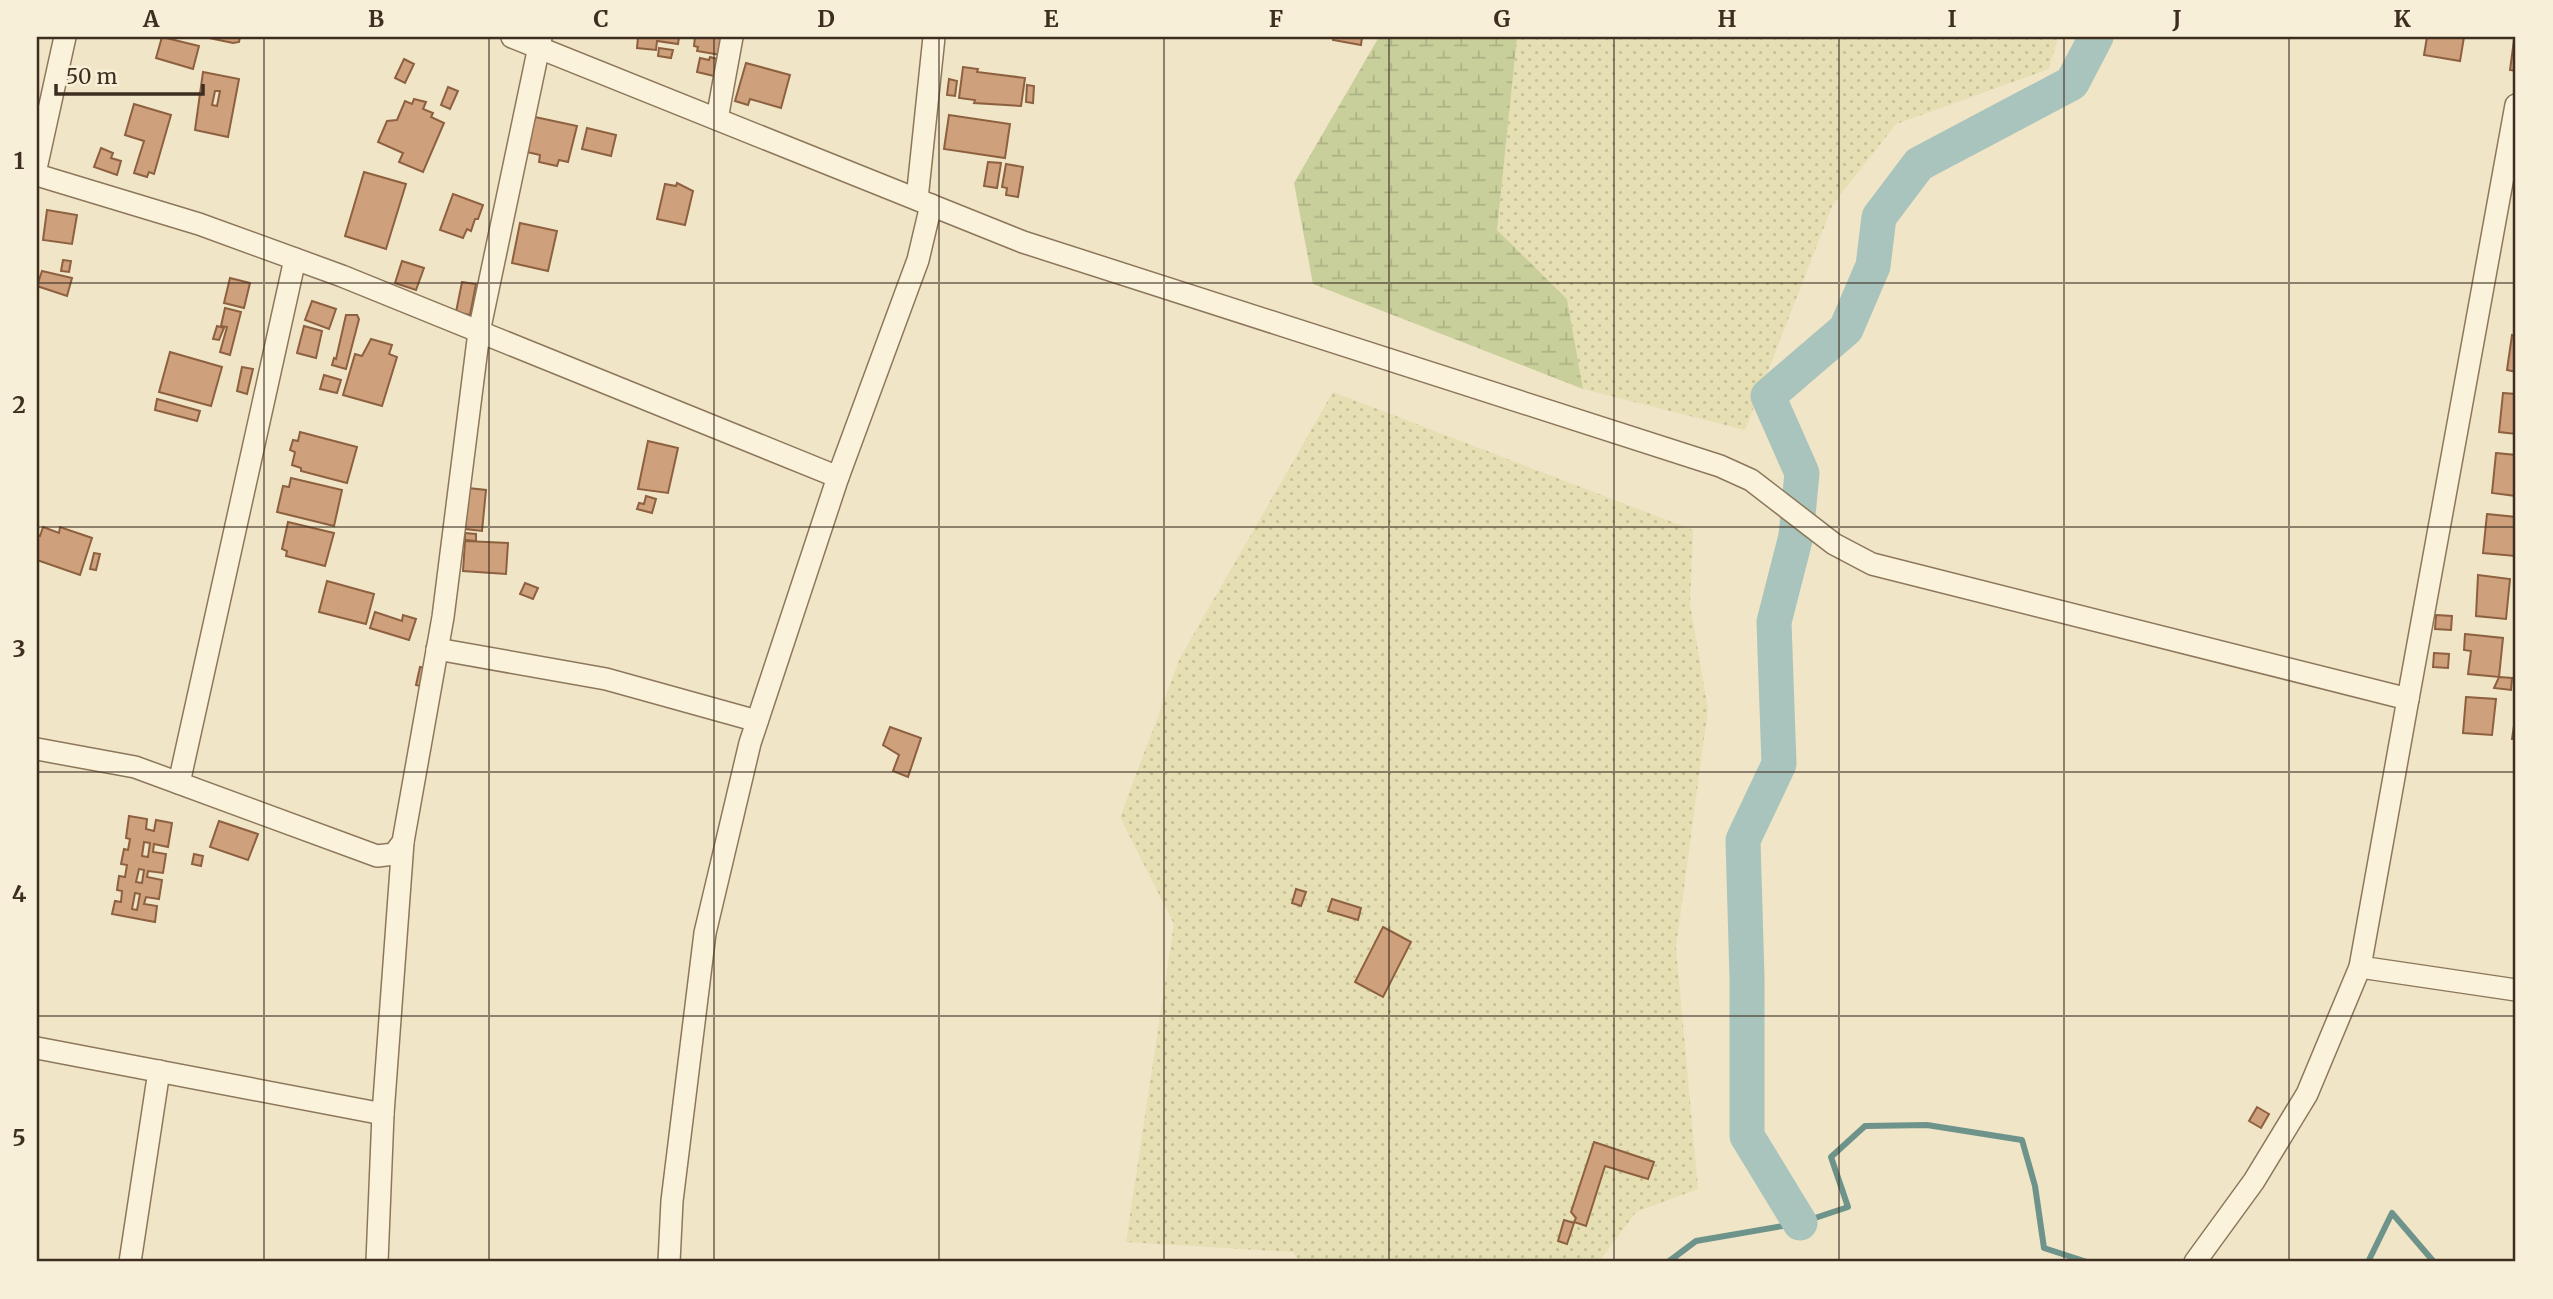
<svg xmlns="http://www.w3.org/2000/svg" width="2553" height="1299" viewBox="0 0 2553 1299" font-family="Merriweather,serif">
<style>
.farmland{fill:url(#farmland-dots)}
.wetland{fill:url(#wetland-marsh)}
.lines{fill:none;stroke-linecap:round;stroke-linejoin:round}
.stream{stroke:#6e938b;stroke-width:6}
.river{stroke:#a8c4bc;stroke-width:35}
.building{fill:#cfa07c;stroke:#8d6040;stroke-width:2;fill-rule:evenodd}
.minor-casing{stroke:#8d775b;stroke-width:24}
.minor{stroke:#faf2db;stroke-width:21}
.grid{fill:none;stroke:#3d2e20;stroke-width:2;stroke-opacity:0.55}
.neatline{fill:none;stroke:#3d2e20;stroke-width:2.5}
.grid-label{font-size:23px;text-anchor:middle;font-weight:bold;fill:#3d2e20}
</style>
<defs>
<pattern id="farmland-dots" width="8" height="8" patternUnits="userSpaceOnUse" patternTransform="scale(1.75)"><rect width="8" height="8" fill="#e6dfb4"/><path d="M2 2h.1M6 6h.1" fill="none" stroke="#c6c09a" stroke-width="1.8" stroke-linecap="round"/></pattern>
<pattern id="wetland-marsh" width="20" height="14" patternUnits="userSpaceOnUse" patternTransform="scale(1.75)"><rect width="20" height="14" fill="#c8cf9a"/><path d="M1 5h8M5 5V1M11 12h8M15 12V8" fill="none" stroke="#adb284"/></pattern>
</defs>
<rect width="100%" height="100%" fill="#f0e5c7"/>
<g class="farmland">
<path d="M1517 37H2058L2049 69 1896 124 1833 204 1745 430 1583 389 1567 299 1497 230Z"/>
<path d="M1333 392 1693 530 1690 604 1708 709 1676 947 1698 1189 1636 1212 1599 1262H1299L1293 1252 1126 1242 1174 924 1120 817 1180 658Z"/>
</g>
<path class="wetland" d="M1379 37H1517L1497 230 1567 299 1583 389 1313 284 1294 183Z"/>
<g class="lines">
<g class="stream">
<path d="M1668 1262 1696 1241 1800 1223 1848 1207 1831 1157 1865 1126 1927 1125 2022 1140 2035 1186 2044 1248 2087 1262"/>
<path d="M2368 1262 2392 1213 2434 1262"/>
</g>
<path class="river" d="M1800 1223 1747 1136V978L1743 840 1779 764 1774 622 1796 536 1802 473 1768 396 1846 329 1873 266 1879 217 1919 164 2072 83 2096 37"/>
</g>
<g class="building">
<path d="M162 37 199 46 193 69 156 58Z"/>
<path d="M240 37 239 42 233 43 209 38Z"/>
<path d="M638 37H679L678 44 657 41 656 50 637 48Z"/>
<path d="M695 37H723L721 55 697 51 698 47 694 46Z"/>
<path d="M1333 37H1362L1361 45 1333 40Z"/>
<path d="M2427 37H2464L2460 61 2424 55Z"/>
<path d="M2514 40H2516V71L2510 70Z"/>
<path d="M659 48 673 50 671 58 658 56Z"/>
<path d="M710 57 717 59 714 76 697 72 700 58 709 60Z"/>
<path d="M404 59 414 64 405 83 395 78Z"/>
<path d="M746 63 790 75 781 108 750 99 748 105 735 101Z"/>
<path d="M963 67 978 69 977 72 1025 78 1021 106 974 103 975 100 959 98Z"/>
<path d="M203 72 239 79 228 137 195 130ZM215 91H220L217 106 212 105Z"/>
<path d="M949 79 957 81 955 96 947 95Z"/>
<path d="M1027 85 1034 86 1033 103 1026 102Z"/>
<path d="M448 87 458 91 450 109 441 105Z"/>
<path d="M414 99 426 102 423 109 433 113 431 117 444 123 423 172 399 162 403 153 378 142 387 121 397 120 405 101 412 104Z"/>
<path d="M134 104 171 115 154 174 149 172 147 177 134 173 144 141 125 135Z"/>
<path d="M949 115 1010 124 1005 158 944 149Z"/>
<path d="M535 117 577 126 568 162 559 160 557 166 539 162 540 155 527 152Z"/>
<path d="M587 128 616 135 611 156 582 149Z"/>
<path d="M101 148 113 153 111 158 121 161 117 175 94 167Z"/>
<path d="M988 162 1001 163 997 188 984 186Z"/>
<path d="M1006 164 1023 167 1018 197 1006 195 1007 188 1002 187Z"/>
<path d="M364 172 406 184 386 249 345 236Z"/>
<path d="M677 183 693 191 685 225 657 219 665 184 676 186Z"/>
<path d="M453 194 483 205 478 219H475L471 231 467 229 463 238 440 230Z"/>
<path d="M47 210 77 215 72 244 43 240Z"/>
<path d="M520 223 557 231 548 271 512 263Z"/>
<path d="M63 260 71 261 69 272 61 271Z"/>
<path d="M402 261 424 268 416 290 395 283Z"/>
<path d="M42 271 72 278 67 296 37 286Z"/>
<path d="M230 278 250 283 244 308 224 303Z"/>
<path d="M462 282 476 284 470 315 456 312Z"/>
<path d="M312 301 336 309 329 329 305 320Z"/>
<path d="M225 308 241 312 230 355 220 352 227 327 221 326Z"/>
<path d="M346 315H357L359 319 346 369 332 365 334 358 336 359Z"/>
<path d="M217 326 224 328 219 340 213 339Z"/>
<path d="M304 326 322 331 316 358 297 353Z"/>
<path d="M2512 335 2516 336V372L2507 370Z"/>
<path d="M371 339 392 345 389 354 397 357 382 406 343 395 355 354 362 356Z"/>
<path d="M170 352 222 367 211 406 159 392Z"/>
<path d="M242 367 253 369 247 394 237 391Z"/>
<path d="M324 375 341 380 337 393 320 389Z"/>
<path d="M2503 393 2516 394V434L2499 432Z"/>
<path d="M157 399 200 411 197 421 155 410Z"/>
<path d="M300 432 357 447 347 483 301 471V468L292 465 295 452 290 450 293 440 298 441Z"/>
<path d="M648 441 678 448 668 493 638 489Z"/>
<path d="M2496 453 2516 455V496L2492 493Z"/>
<path d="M291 478 342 490 334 526 277 512 283 486 289 487Z"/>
<path d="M468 488 486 490 482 531 465 529Z"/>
<path d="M646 496 656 499 652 513 637 509 639 503 644 504Z"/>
<path d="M2487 514 2516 517 2515 556 2483 553Z"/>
<path d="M288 522 334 533 325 566 286 556 287 551 282 549Z"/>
<path d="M43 527 59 533 60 527 92 538 80 575 37 560V535L40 536Z"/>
<path d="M465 533 476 534V541L465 540Z"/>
<path d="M465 541 508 543 506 574 463 571Z"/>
<path d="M94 553 100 554 96 570 90 569Z"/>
<path d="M2478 575 2510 579 2506 619 2476 616Z"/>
<path d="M327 581 374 594 366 624 319 612Z"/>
<path d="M525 583 538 588 533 599 520 594Z"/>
<path d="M375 612 402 621 403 615 416 619 409 640 370 628Z"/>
<path d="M2436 615 2452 616 2451 630 2435 629Z"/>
<path d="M2465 634 2503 638 2499 677 2468 674 2471 651 2464 650Z"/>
<path d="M2434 653 2449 654 2448 668 2433 667Z"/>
<path d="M420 667 430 669 425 687 416 685Z"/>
<path d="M2499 677 2512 678 2511 690 2494 688Z"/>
<path d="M2466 697 2496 699 2492 735 2463 733Z"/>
<path d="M2516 712V740L2512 739Z"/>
<path d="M890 727 921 738 908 777 893 771 899 755 883 745Z"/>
<path d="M129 816 147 819 146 829 154 831 156 820 172 823 168 847 154 844 153 852 166 854 163 873 148 871 147 877 162 880 159 899 146 897 144 904 157 906 155 922 112 914 115 901 121 902 122 891 117 890 119 876 125 877 127 865 121 864 124 849 128 850 130 839 126 838ZM144 842 150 843 148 857 142 856ZM139 869 144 870 142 883 136 882ZM135 893 140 894 137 910 132 909Z"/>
<path d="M219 821 258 834 248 860 210 847Z"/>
<path d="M194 854 203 856 201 866 192 864Z"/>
<path d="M1296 889 1306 892 1301 906 1292 903Z"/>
<path d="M1332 899 1361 908 1358 920 1328 911Z"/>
<path d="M1383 927 1411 942 1383 997 1355 982Z"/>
<path d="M2257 1107 2269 1114 2261 1128 2249 1121Z"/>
<path d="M1594 1142 1654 1162 1648 1179 1605 1166 1586 1226 1574 1222 1576 1218 1571 1212Z"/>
<path d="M1564 1220 1574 1223 1567 1244 1558 1241Z"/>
</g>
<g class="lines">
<defs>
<g id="minor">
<path d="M512 37 1023 242 1720 466 1751 480 1834 544 1872 564 2408 699 2360 967 2516 990"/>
<path d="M717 119 732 37"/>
<path d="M37 164 65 37"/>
<path d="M37 175 199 224 342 276 838 477"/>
<path d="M917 199 934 37"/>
<path d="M437 649 606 679 757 721"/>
<path d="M2408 699 2516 105"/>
<path d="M37 749 135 767 377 856 394 854 403 842 443 617 479 332 541 37"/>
<path d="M179 783 295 259"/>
<path d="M37 1048 383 1114"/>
<path d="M130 1262 159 1071"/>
<path d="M377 1262 383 1114 403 842"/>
<path d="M669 1262 672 1201 705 933 750 743 838 477 918 260 931 205"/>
<path d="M2195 1262 2254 1181 2307 1094 2360 967"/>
</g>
</defs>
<use href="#minor" class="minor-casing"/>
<use href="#minor" class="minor"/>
</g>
<path class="grid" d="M264 37V1262M489 37V1262M714 37V1262M939 37V1262M1164 37V1262M1389 37V1262M1614 37V1262M1839 37V1262M2064 37V1262M2289 37V1262M37 283H2516M37 527H2516M37 772H2516M37 1016H2516"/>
<rect width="2553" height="1299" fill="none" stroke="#f7efd7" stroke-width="77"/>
<path d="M56 84v10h147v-10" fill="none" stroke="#3d2e20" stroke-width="3.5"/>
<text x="66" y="84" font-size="21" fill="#3d2e20" stroke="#f7efd7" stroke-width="5" paint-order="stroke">50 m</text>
<rect x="38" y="38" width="2476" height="1222" class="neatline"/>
<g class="grid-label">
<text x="151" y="27">A</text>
<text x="376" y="27">B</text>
<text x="601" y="27">C</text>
<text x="826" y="27">D</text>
<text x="1051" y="27">E</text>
<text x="1276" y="27">F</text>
<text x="1502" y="27">G</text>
<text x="1727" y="27">H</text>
<text x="1952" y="27">I</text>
<text x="2177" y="27">J</text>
<text x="2402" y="27">K</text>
<text x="19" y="169">1</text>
<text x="19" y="413">2</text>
<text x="19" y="657">3</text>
<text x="19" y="902">4</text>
<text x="19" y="1146">5</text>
</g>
</svg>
